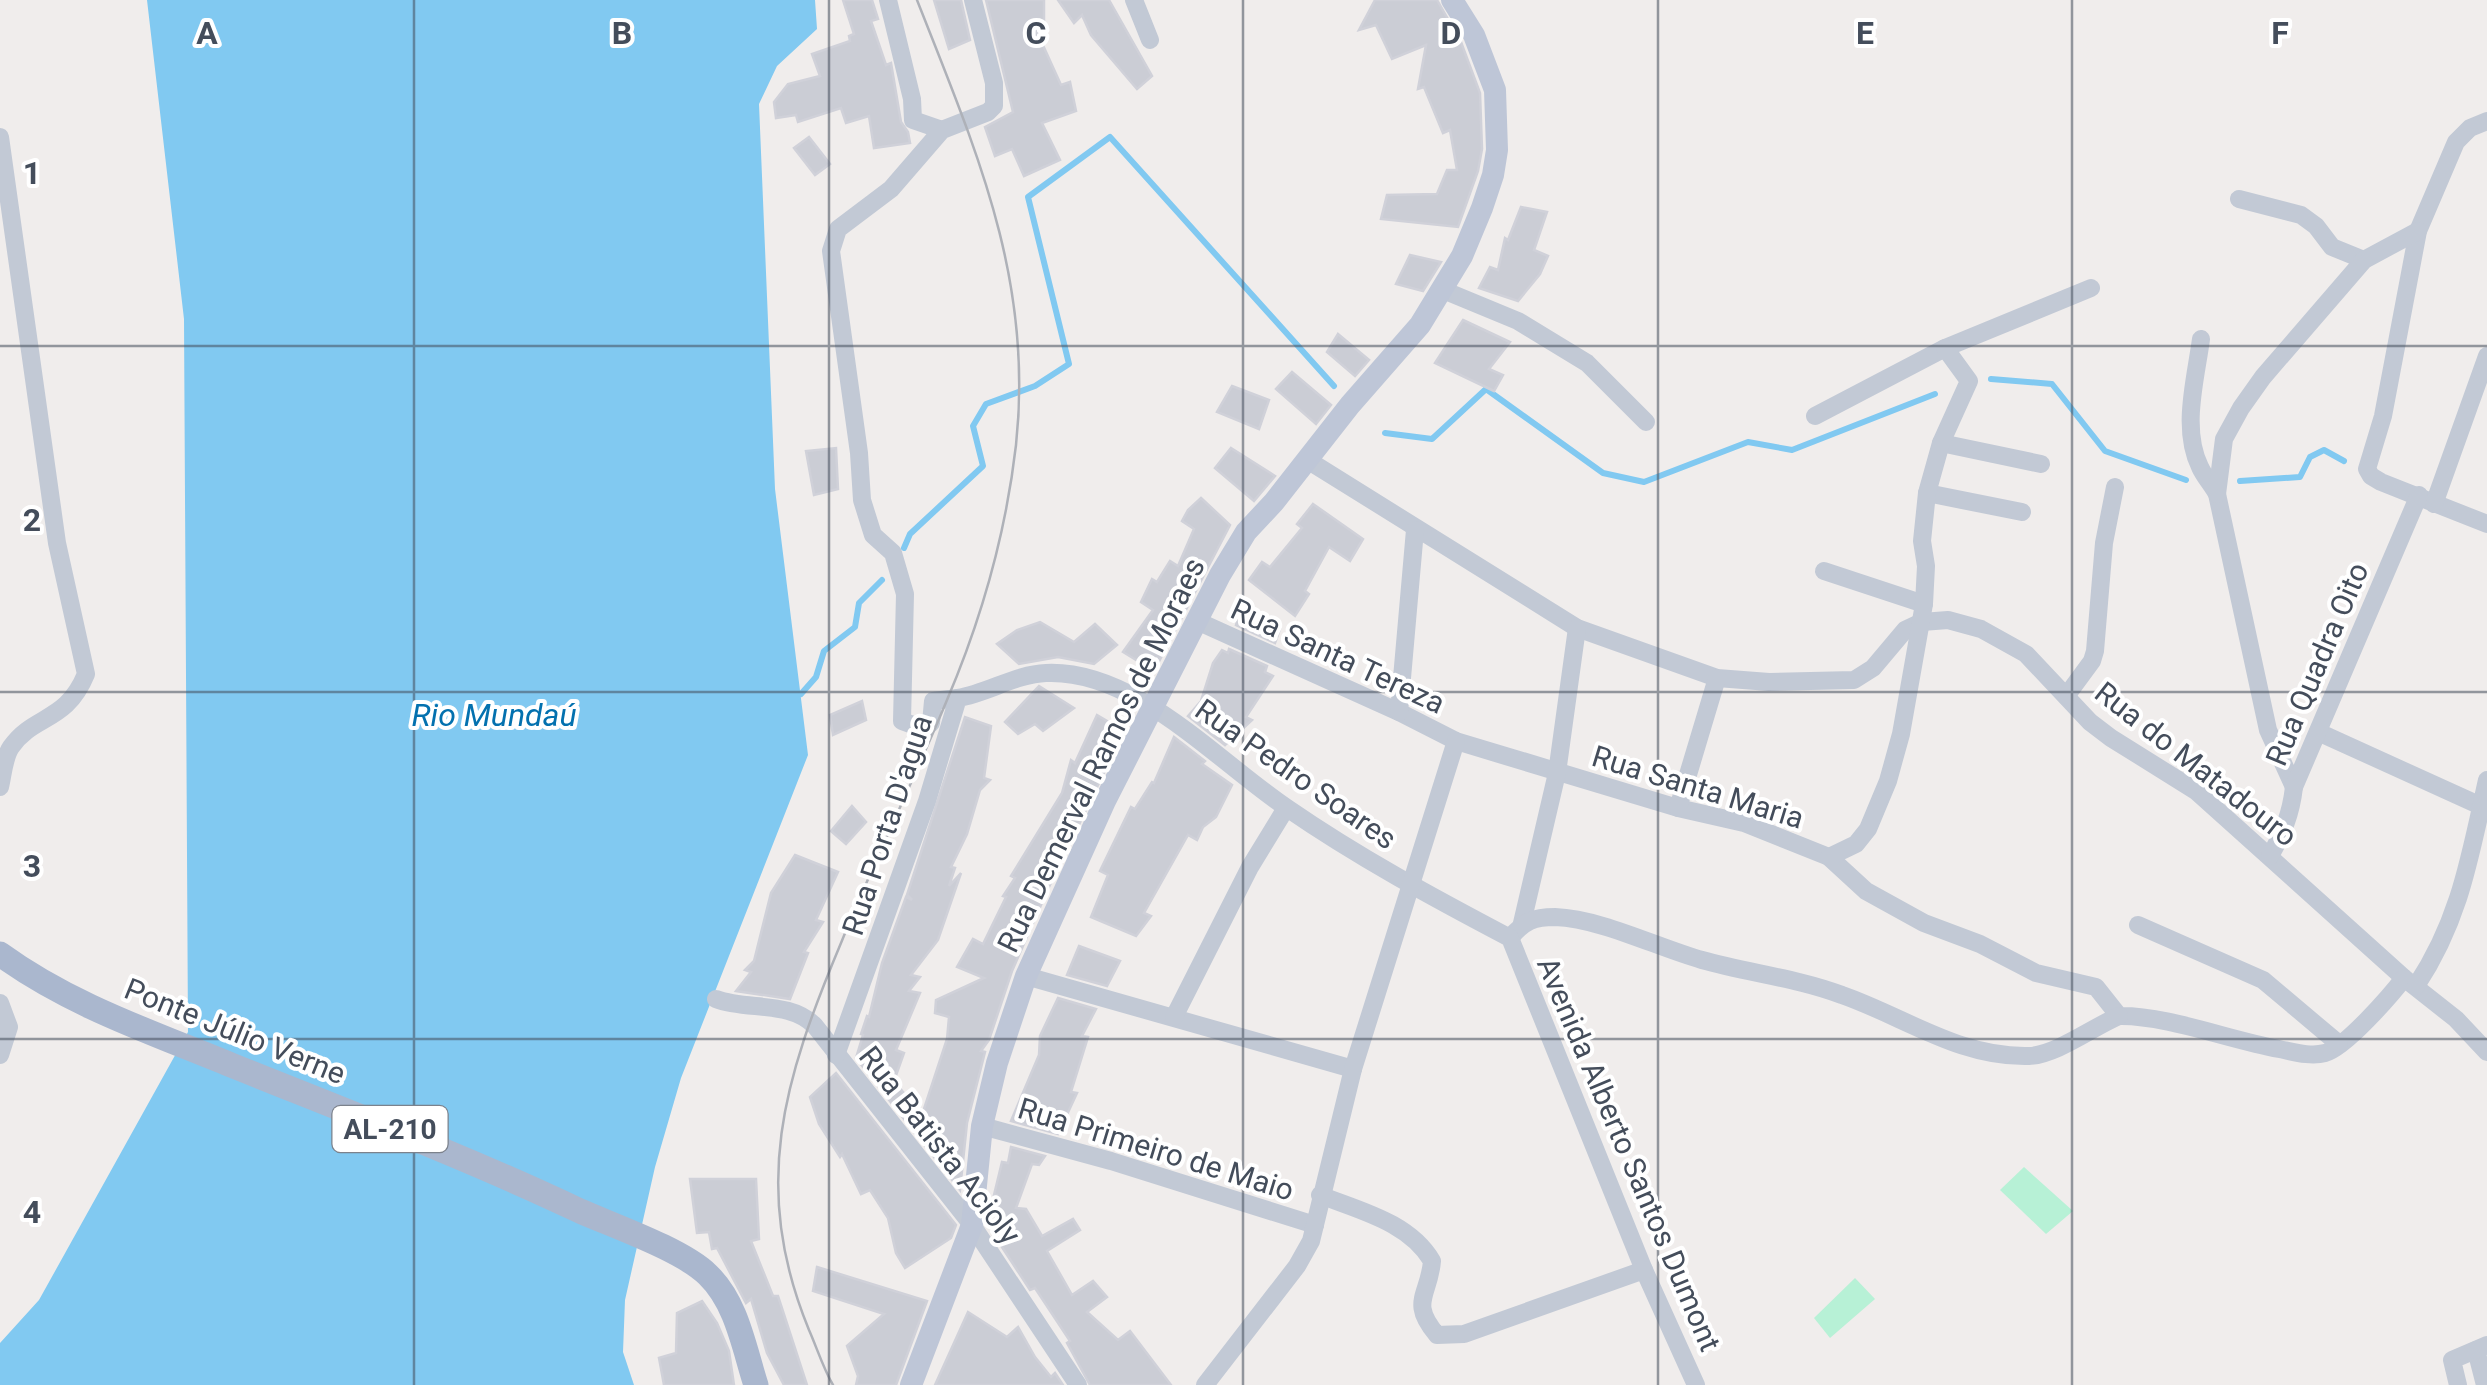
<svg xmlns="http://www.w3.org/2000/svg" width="2487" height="1385" viewBox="0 0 2487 1385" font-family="Roboto,sans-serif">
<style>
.green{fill:#b7f1d6}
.water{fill:#81c9f1}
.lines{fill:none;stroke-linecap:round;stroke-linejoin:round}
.stream{stroke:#81c9f1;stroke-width:6}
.building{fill:#cbcdd5;stroke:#d0d1d9;stroke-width:2.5}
.street{stroke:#c2c9d5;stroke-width:18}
.secondary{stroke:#bec6d7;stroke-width:22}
.primary{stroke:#aab7ce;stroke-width:25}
.tram{stroke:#aeb1b8;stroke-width:2.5}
.grid{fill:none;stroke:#444d5b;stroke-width:2.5;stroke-opacity:0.55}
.labels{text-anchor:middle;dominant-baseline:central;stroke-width:8;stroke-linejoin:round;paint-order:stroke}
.shield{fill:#fff;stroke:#7c828c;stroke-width:2.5}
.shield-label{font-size:28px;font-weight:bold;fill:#444d5b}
.street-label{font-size:30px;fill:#444d5b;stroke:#fff}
.water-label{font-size:32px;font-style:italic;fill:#0371af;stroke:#fff}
.grid-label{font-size:32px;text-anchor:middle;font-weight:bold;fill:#444d5b;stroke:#fff;stroke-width:8;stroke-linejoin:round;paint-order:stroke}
</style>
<rect width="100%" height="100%" fill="#f0edec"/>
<g class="green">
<path d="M2024 1167 2073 1211 2046 1234 2000 1190Z"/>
<path d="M1855 1278 1875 1299 1830 1338 1814 1318Z"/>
</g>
<path class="water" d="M147 0H815L817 29 777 66 759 104 775 489 808 755 681 1078 655 1167 625 1300 623 1352 634 1385H0V1343L39 1300 188 1032 184 319Z"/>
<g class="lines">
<g class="stream">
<path d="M1991 379 2052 384 2105 451 2186 480"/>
<path d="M1385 433 1432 439 1486 389 1603 473 1644 482 1748 442 1792 450 1935 394"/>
<path d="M2240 481 2300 477 2310 457 2324 450 2344 461"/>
<path d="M904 548 910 534 983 466 973 426 986 404 1035 386 1069 364 1028 197 1110 137 1334 386"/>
<path d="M801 694 816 677 824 651 855 627 859 603 882 580"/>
</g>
</g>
<g class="building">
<path d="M843 0H872L878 19 871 21 886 65 891 63 901 122 908 132 910 143 874 148 869 116 846 123 841 108 798 122 796 115 776 118 774 102 788 84 820 76 812 54 850 41 849 36 854 34Z"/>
<path d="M934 0H961L970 40 949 49Z"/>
<path d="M986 0H1044V31L1037 32 1061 85 1070 82 1076 111 1042 123 1060 160 1024 176 1012 149 995 156 985 127 1013 112Z"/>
<path d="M1058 0H1109L1152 76 1137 89 1091 35 1082 15 1074 23Z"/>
<path d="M1375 0H1437L1461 42 1480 93 1482 149 1478 171 1458 227 1381 219 1387 195 1437 194 1447 170H1457L1450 130 1443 133 1424 87 1418 89 1426 45 1392 59 1376 25 1359 30Z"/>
<path d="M809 137 830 164 815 175 794 148Z"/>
<path d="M1521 207 1547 212 1534 250 1548 256 1540 274 1518 301 1479 288 1490 267 1498 270 1505 238 1508 240Z"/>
<path d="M1410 255 1441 262 1423 291 1396 284Z"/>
<path d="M1463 320 1510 342 1489 369 1503 375 1494 391 1435 363Z"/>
<path d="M1338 334 1369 360 1355 376 1327 352Z"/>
<path d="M1292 372 1331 405 1316 424 1276 389Z"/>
<path d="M1232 386 1269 400 1259 429 1217 412Z"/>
<path d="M836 448 838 489 814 495 806 451Z"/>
<path d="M1231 448 1275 476 1254 501 1215 468Z"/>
<path d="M1201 498 1230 525 1154 671 1123 652 1153 610 1141 602 1152 579 1157 582 1170 561 1178 566 1194 529 1182 521 1188 510Z"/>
<path d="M1313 504 1363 539 1350 561 1329 547 1305 591 1309 594 1295 616 1249 580 1262 562 1270 567 1302 528 1297 524Z"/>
<path d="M1240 611 1280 629 1275 643 1236 625Z"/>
<path d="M1040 622 1074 642 1095 624 1117 645 1094 664 1058 657 1019 664 997 644 1017 630Z"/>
<path d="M1229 649 1267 666 1265 672 1273 676 1246 717 1252 720 1225 745 1188 716 1201 701 1213 663 1222 650 1228 653Z"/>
<path d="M1039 686 1074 708 1043 731 1035 724 1018 734 1005 722Z"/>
<path d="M862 701 866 720 833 735 830 715Z"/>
<path d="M1097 715 1124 731 1048 889 1012 971 989 1040 981 1051 985 1052 967 1123 960 1190 856 1058 863 1035 861 1034 867 1016 869 1017 882 963 906 897 912 900 907 895 965 717 991 726 984 778 990 780 980 790 967 834 951 867 955 868 949 886 961 873 938 940 911 975 920 977 909 991 920 993 896 1050 904 1053 894 1081 922 1115 947 1039 949 1017 935 1013 936 1000 984 978 957 967 973 939 983 944 1006 897 1003 896 1015 878 1011 876 1062 793 1071 760 1075 763Z"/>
<path d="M1174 737 1205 761 1202 764 1232 785 1216 817 1203 827 1197 840 1188 835 1144 913 1151 916 1136 936 1091 917 1108 875 1100 871 1131 807 1135 809 1152 782 1154 783Z"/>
<path d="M852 806 866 822 846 844 831 831Z"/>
<path d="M795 855 838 872 816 920 823 922 804 952 808 953 790 999 736 991 751 972 745 970 754 961 771 893Z"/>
<path d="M1079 946 1120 961 1107 986 1067 975Z"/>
<path d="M1058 998 1096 1009 1082 1036 1088 1037 1071 1092 1077 1093 1058 1134 1011 1121 1039 1055 1040 1036Z"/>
<path d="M836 1073 956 1225 951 1238 905 1268 896 1253 888 1218 870 1190 861 1194 842 1154 840 1157 819 1124 810 1097Z"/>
<path d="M1011 1147 1045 1156 1039 1165 1032 1164 1016 1208 1026 1209 1042 1236 1073 1219 1080 1230 1047 1251 1072 1295 1093 1281 1107 1297 1087 1312 1118 1340 1130 1331 1171 1385H1090L1067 1343 1070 1341 1035 1288 1030 1290 998 1241 997 1195H994L1002 1162 1008 1163Z"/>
<path d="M690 1179H756L759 1239 751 1241 773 1296H778L807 1385H784L767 1353 751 1299 746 1303 717 1248 712 1249 709 1232 697 1233Z"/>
<path d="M817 1267 927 1301 896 1385H856L858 1376 847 1346 884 1314 813 1291Z"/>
<path d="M702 1301 717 1323 729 1351 734 1385H664L659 1358 676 1353 677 1313Z"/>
<path d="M968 1312 1007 1337 1018 1327 1035 1357 1051 1377 1055 1373 1063 1385H935Z"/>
</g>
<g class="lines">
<g class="street">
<path d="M888 0 912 99 913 120 942 130"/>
<path d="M1134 0 1150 40"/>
<path d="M2487 121 2470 128 2456 142 2418 231 2383 416 2367 469 2371 476 2381 482 2487 524"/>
<path d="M0 137 57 543 86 674C66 723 34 714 11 747 4 757 3 775 0 787"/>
<path d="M2239 199 2301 215 2316 226 2332 247 2364 260"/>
<path d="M1443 290 1518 321 1587 363 1646 422"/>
<path d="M2201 339C2196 378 2181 429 2200 467 2204 476 2212 485 2217 494L2268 730 2294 787"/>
<path d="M1815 416 1945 348 2091 288"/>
<path d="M1941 443 2041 464"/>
<path d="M1309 461 1577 628 1717 678 1769 682 1854 680 1873 668 1905 630 1922 622 1948 620 1981 629 2026 654 2090 722 2111 738 2196 791 2404 978 2456 1019 2487 1052"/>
<path d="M1927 493 2022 512"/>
<path d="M2217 494 2224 439 2241 408 2263 377 2364 260 2418 231"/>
<path d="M2434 504 2487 356"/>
<path d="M1824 571 1924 604"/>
<path d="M1197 621 1399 712 1456 741 1678 808 1744 823 1829 857 1866 891 1924 923 1980 944 2036 973 2096 987 2119 1016C2165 1015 2230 1040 2279 1049 2294 1052 2311 1057 2325 1053 2345 1048 2391 995 2404 978"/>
<path d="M2067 695 2092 661 2095 651 2104 543 2115 487"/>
<path d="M958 698 933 701 931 723 924 729 902 721 905 594 893 553 873 535 862 500 859 453 831 251 838 229 891 189 942 130 988 112 994 106V83L973 0"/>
<path d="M1399 712 1415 530"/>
<path d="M2318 732 2481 806"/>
<path d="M1678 808 1717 678"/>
<path d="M2270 856C2283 833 2291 814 2294 787L2419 495"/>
<path d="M1829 857 1856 844 1868 829 1888 781 1901 734 1924 604 1926 566 1922 541 1927 493 1941 443 1969 381 1945 348"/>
<path d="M1522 923 1557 773 1577 628"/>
<path d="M2138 925 2263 980 2339 1044"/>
<path d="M1510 938C1524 921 1534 917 1555 917 1602 919 1656 947 1702 960 1748 973 1797 978 1842 995 1905 1017 1960 1058 2029 1056 2056 1055 2093 1027 2119 1016"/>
<path d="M1026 976 1353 1069"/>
<path d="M2416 986C2460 920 2470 856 2487 780"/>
<path d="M716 999C747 1011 790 1000 815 1026L972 1225 1078 1385"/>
<path d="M0 1003 9 1027 0 1055"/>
<path d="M1174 1017 1250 867 1286 808"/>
<path d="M836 1055 927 801 958 698C988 693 1016 674 1046 673 1135 669 1217 761 1287 808 1358 857 1434 898 1510 938L1644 1270 1696 1385"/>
<path d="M982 1126 1111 1161 1315 1225"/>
<path d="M1320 1195C1360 1211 1409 1222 1432 1261 1429 1296 1409 1302 1437 1335L1464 1334 1644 1270"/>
<path d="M2476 1350 2485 1385"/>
<path d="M1205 1385 1297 1266 1311 1241 1353 1069 1456 741"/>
<path d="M2458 1385 2452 1360 2487 1345"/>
</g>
<path class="secondary" d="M911 1385 972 1225 982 1126 997 1063 1026 976 1105 801 1220 575 1246 532 1274 502 1350 405 1420 325 1462 256 1482 208 1493 175 1497 150 1495 90 1474 35 1452 0"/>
<path class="primary" d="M0 954C70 1005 151 1032 231 1065 348 1112 466 1157 580 1211 614 1226 683 1250 708 1275 737 1303 744 1348 756 1385"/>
<path class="tram" d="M833 1385C823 1368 817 1348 809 1330 750 1186 784 1079 841 943 874 861 913 782 947 700 981 620 1006 532 1016 445 1034 280 976 150 917 0"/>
</g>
<path class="grid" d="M414 0V1385M829 0V1385M1243 0V1385M1658 0V1385M2072 0V1385M0 346H2487M0 692H2487M0 1039H2487"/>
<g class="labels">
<rect class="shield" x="332.5" y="1106" width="115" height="46" rx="8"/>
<g class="shield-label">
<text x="390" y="1129">AL-210</text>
</g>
<g class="street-label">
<text transform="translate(1338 656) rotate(25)">Rua Santa Tereza</text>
<text transform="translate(2317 664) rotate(-67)">Rua Quadra Oito</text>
<text transform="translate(1101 755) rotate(-64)">Rua Demerval Ramos de Moraes</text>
<text transform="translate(2196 764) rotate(38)">Rua do Matadouro</text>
<text transform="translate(1296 774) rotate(35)">Rua Pedro Soares</text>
<text transform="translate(1698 787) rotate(17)">Rua Santa Maria</text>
<text transform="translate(887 825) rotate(-72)">Rua Porta D'agua</text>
<text transform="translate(235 1031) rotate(22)">Ponte Júlio Verne</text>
<text transform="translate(940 1145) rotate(52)">Rua Batista Acioly</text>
<text transform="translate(1156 1149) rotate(17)">Rua Primeiro de Maio</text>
<text transform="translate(1629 1154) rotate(67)">Avenida Alberto Santos Dumont</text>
</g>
<g class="water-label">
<text x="494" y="715">Rio Mundaú</text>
</g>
</g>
<g class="grid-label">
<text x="207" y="44">A</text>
<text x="622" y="44">B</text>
<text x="1036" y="44">C</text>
<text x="1451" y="44">D</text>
<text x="1865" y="44">E</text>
<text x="2280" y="44">F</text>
<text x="32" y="184">1</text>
<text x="32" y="531">2</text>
<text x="32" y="877">3</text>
<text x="32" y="1223">4</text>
</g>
</svg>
